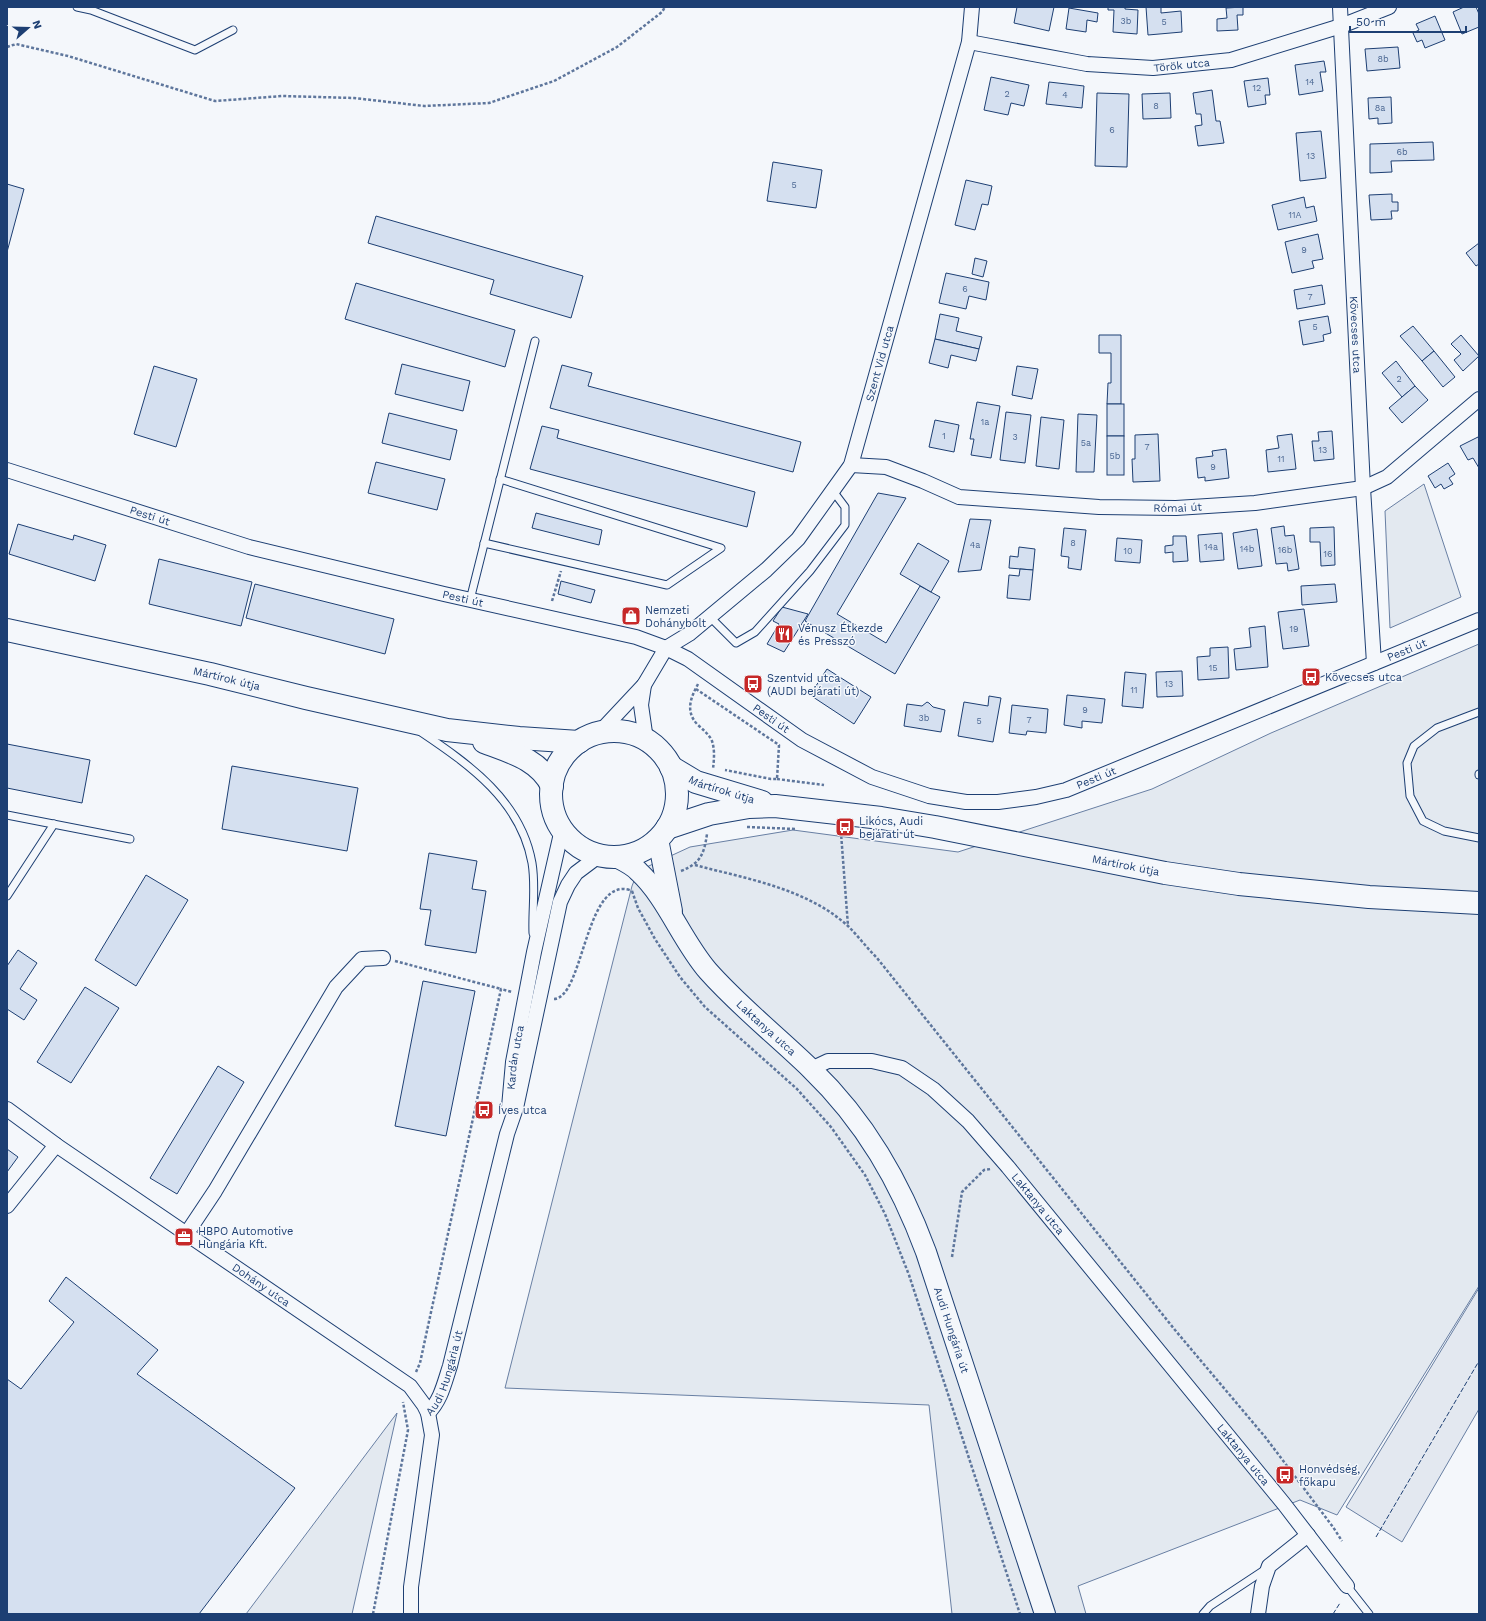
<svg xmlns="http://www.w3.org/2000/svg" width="1486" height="1621" viewBox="0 0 1486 1621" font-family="'Work Sans',sans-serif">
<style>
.green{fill:#e3e9f0;stroke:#687fa3}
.parking{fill:#e3e8f0;stroke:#687fa3}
.building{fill:#d5e0f0;stroke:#1d3f73}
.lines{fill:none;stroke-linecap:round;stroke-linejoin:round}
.lane-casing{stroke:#1d3f73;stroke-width:9}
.street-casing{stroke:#1d3f73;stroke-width:16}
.secondary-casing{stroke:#1d3f73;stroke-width:22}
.primary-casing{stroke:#1d3f73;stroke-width:24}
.path{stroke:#5e769c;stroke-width:2.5;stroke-dasharray:3 2;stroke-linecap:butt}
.lane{stroke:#f4f7fb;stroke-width:7}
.street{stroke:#f4f7fb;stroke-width:14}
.secondary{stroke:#f4f7fb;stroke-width:20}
.primary{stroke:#f4f7fb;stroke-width:22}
.fence{stroke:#1d3f73;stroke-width:1;stroke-dasharray:5 2;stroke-linecap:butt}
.labels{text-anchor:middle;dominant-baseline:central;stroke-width:3;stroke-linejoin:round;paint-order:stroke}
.number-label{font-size:9px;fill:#4b6792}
.street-label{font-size:11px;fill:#1d3f73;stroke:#f4f7fb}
.poi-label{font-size:11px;fill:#1d3f73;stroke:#f4f7fb;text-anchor:start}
</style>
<rect width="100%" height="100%" fill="#f4f7fb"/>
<g class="green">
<path d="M1424 484 1461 597 1390 628 1385 511Z"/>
<path d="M1479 644V1286L1337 1515 1300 1500 1078 1586 1086 1614H952L929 1405 505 1388 632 886 638 871 690 847 793 830 958 852 1152 789 1271 733Z"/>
<path d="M397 1413 352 1614H246Z"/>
</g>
<path class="parking" d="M1479 1288V1409L1402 1542 1346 1507Z"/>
<g class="building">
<path d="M1017 7H1054L1049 31 1014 23Z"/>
<path d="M1108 7H1125V9L1138 10 1137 34 1113 32 1114 10H1108Z"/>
<path d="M1146 7H1161V13L1181 11 1182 32 1148 35Z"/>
<path d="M1243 7V15H1237L1238 30 1217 31V19L1227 18 1226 8Z"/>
<path d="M1464 7H1476L1479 14V27L1462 34 1453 12Z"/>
<path d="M1069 8 1098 13 1097 22 1087 20 1086 32 1066 29Z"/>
<path d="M1435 16 1445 40 1425 48 1422 40 1417 42 1413 33 1419 30 1416 24Z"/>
<path d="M1398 47 1400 68 1367 71 1365 49Z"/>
<path d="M1324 61 1326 72H1320L1323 91 1299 95 1295 65Z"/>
<path d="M991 77 1029 85 1024 106 1011 103 1008 115 984 110Z"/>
<path d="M1268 78 1270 95H1265L1266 104 1248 107 1244 81Z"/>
<path d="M1049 82 1084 86 1082 108 1046 104Z"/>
<path d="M1212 90 1216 121H1220L1224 143 1198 146 1195 126 1202 125 1201 114H1196L1193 93Z"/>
<path d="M1097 93 1129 94 1127 167 1095 166Z"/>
<path d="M1170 93 1171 118 1143 119 1142 94Z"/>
<path d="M1391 97 1392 123 1378 124V118L1369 119 1368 98Z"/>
<path d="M1321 131 1326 178 1300 181 1296 133Z"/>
<path d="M1433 142 1434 160 1391 161 1392 172 1370 173V144Z"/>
<path d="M773 162 822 170 816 208 767 201Z"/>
<path d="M966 180 992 186 988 205 982 204 975 230 955 225Z"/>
<path d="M7 184 24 189 7 252Z"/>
<path d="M1392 194V202H1398V211H1391L1392 219 1371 220 1369 195Z"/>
<path d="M1304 197 1306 208 1314 206 1317 221 1278 230 1272 205Z"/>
<path d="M376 216 583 276 571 318 490 294 494 280 368 243Z"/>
<path d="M1318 234 1323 259 1312 261 1314 268 1292 273 1285 242Z"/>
<path d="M1479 243V264L1476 266 1466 253Z"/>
<path d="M975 258 987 261 983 277 972 274Z"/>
<path d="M946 273 989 282 986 300 969 296 966 309 939 303Z"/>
<path d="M356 283 515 330 505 367 345 319Z"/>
<path d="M1322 285 1325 304 1297 309 1294 290Z"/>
<path d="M940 314 959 318 956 331 982 337 979 349 935 339Z"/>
<path d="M1328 316 1331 333 1323 335 1324 341 1303 345 1299 321Z"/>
<path d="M1413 326 1434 351 1422 361 1400 336Z"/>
<path d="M1099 335H1121V404H1107L1108 383H1111V353H1099Z"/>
<path d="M1461 335 1479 356 1463 371 1454 360 1461 354 1451 344Z"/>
<path d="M935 339 979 349 976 361 951 355 948 368 929 363Z"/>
<path d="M1434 351 1455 377 1443 387 1422 361Z"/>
<path d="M1396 361 1415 386 1402 397 1382 373Z"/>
<path d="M402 364 470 381 463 411 395 394Z"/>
<path d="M562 365 592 373 588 386 801 442 793 472 550 408Z"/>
<path d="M154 366 197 379 176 447 134 434Z"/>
<path d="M1017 366 1038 369 1032 399 1012 395Z"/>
<path d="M1415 386 1428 400 1402 423 1389 408Z"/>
<path d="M977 402 1000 406 991 458 971 455 974 439H970Z"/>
<rect x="1107" y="404" width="17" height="32"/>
<path d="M1006 412 1031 415 1025 463 1000 460Z"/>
<path d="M389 413 457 430 450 460 382 443Z"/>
<path d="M1078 414 1097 415 1094 472H1076Z"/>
<path d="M1041 417 1064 420 1059 469 1036 466Z"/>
<path d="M935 420 959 425 954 452 929 447Z"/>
<path d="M542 426 559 430 557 438 755 492 747 527 530 469Z"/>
<path d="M1332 431 1334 459 1314 461 1312 441H1319L1318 432Z"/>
<path d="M1158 434 1160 481 1133 482 1132 459H1135V435Z"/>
<path d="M1292 434 1296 469 1268 472 1266 450 1279 448 1277 436Z"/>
<rect x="1107" y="436" width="17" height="39"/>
<path d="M1478 437 1479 439V468L1473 458 1468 460 1460 446Z"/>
<path d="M1226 449 1229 478 1205 481V477L1198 478 1196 458 1213 456 1212 451Z"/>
<path d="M376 462 445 479 437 510 368 493Z"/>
<path d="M1448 463 1455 474 1449 478 1453 484 1444 489 1441 484 1435 488 1428 476Z"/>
<path d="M878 493 906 498 837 614 886 643 920 586 940 597 895 674 805 621Z"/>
<path d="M536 513 602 530 599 545 532 528Z"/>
<path d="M970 519 991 520 981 570 958 572Z"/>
<path d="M18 524 73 540 74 535 106 545 95 581 9 554Z"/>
<path d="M1284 526 1285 536 1294 535 1299 569 1288 571 1287 563 1276 564 1271 528Z"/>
<path d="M1334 527 1335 565 1321 566 1320 542H1310V528Z"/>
<path d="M1064 528 1086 530 1081 570 1068 568 1069 557 1061 556Z"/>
<path d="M1257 529 1262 566 1238 569 1233 533Z"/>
<path d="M1222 533 1224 560 1200 562 1198 535Z"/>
<path d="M1173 536H1186L1188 561 1173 562V552L1165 553V546L1173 545Z"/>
<path d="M1117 538 1142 540 1140 563 1115 561Z"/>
<path d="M918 543 949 561 931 592 900 574Z"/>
<path d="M1019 547 1035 549 1033 570 1009 568 1010 556 1018 557Z"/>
<path d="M159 559 252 582 241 626 149 604Z"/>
<path d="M1020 569 1033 570 1030 600 1007 598 1009 575 1019 576Z"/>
<path d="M561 581 595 590 591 603 558 594Z"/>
<path d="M255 584 394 619 385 654 246 618Z"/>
<path d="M1335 584 1337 602 1302 605 1301 586Z"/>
<path d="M782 607 808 614 784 652 767 644 779 624 773 621Z"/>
<path d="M1304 609 1309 646 1283 649 1278 612Z"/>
<path d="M1265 626 1268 667 1236 670 1234 649 1251 647 1249 628Z"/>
<path d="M1228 647 1229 678 1198 680 1197 657 1210 656V648Z"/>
<path d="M827 669 871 697 854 724 810 695Z"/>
<path d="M1182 671 1183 696 1157 697 1156 672Z"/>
<path d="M1125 672 1146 674 1143 708 1122 706Z"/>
<path d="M1067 695 1105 699 1102 723 1082 721V728L1064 725Z"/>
<path d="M989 696 1001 698 993 742 958 736 964 702 988 706Z"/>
<path d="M927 702 929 703 933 707 945 710 941 732 904 726 907 704 922 706Z"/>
<path d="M1012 705 1048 709 1046 733 1027 731 1026 735 1009 733Z"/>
<path d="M7 744 90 760 82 803 7 788Z"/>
<path d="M232 766 358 788 347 851 222 829Z"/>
<path d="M429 853 477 861 472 889 486 891 476 953 425 945 431 910 420 909Z"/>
<path d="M146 875 188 900 136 986 95 960Z"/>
<path d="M18 950 37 963 20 989 37 1000 24 1020 7 1009V966Z"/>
<path d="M423 981 475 991 446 1136 395 1126Z"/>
<path d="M85 987 119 1008 71 1083 37 1062Z"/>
<path d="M218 1066 244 1082 177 1194 150 1178Z"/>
<path d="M7 1149 18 1157 7 1172Z"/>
<path d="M66 1277 158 1350 137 1374 295 1488 199 1614H7V1379L21 1389 74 1322 49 1301Z"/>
</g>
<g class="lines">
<defs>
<g id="lane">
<path d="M77 7 91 10 195 50 233 30"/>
<path d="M484 543 667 585 721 548 500 479"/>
<path d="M470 600 535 341"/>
<path d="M709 616 736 643 755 632 810 571 845 525V507L833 491"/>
<path d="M1479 712 1437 728 1414 746 1407 763 1410 796 1423 821 1444 831 1479 838"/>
<path d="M421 732C470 765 521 801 532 863 536 887 532 910 533 933"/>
<path d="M1479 774V775"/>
<path d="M7 815 130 839"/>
<path d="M7 896 54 824"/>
<path d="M1347 1586 1369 1614"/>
<path d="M1203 1614 1210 1606 1266 1569"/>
</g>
<g id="street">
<path id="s1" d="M1340 7 1363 488 1374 663"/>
<path id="s2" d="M969 42 1087 64 1153 68 1231 60 1341 26 1389 7"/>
<path id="s3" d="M851 465 886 467 923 481 959 497 1099 507 1176 508 1255 503 1363 488 1387 477 1479 399"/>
<path id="s4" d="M7 470 249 547 444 594 636 637 666 648 688 659 802 740 872 777 929 796 966 802H998L1036 797 1066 790 1479 620"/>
<path d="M644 685 641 705 646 740"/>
<path id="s5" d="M599 733 644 685 666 648 689 634 766 570 798 539 851 465 969 42 972 7"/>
<path id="s6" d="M811 1069 828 1061H872L902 1068 933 1089 968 1121 1008 1167 1284 1504 1347 1586"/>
<path id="s7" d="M509 1107 513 1062 534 952 562 829"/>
<path id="s8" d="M7 1109 56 1145 410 1386 424 1405 428 1413 432 1435 411 1587V1614"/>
<path d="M7 1206 56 1145"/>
<path d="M187 1233 215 1191 336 987 362 959 383 958"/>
<path id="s9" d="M428 1413C441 1400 444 1384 450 1366L507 1134 516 1108 560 902 568 885 576 873 600 855"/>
<path d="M1258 1614 1262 1586 1269 1566 1308 1535"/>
</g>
<g id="secondary">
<path d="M658 839 672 911"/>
<path id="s10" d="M616 857C624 861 633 865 639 872 667 898 682 941 708 971 740 1007 777 1036 811 1069 865 1121 900 1182 926 1252L1045 1614"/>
</g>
<g id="primary">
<path id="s11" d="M7 630 210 674 306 698 447 730 519 738 579 742"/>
<circle cx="614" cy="794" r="63"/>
<path d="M484 742C510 752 539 759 552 786"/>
<path id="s12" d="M671 767 696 782 762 802"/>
<path id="s13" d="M667 828 709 814 749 807 775 806 881 818 935 827 1165 873 1239 884 1369 897 1479 903"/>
</g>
</defs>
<use href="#lane" class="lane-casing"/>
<use href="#street" class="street-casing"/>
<use href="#secondary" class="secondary-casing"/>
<use href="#primary" class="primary-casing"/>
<g class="path">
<path d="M7 47 16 44 68 56 215 101 282 96 354 98 424 106 489 103 554 81 617 47 662 12 665 7"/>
<path d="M552 601 561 571"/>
<path d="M698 684C691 697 685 711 697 724 703 730 709 734 712 741 715 750 714 760 713 769"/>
<path d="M696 689 779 745 777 779H771L725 770"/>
<path d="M777 779 824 785"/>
<path d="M747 827 796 829"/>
<path d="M839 833H841L848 926"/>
<path d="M695 865C747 879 806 888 848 926 858 936 867 948 877 958L1175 1330 1266 1438 1333 1527 1342 1541"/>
<path d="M681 871C701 863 704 854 707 834"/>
<path d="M632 891 638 908 655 939 680 977 705 1007 797 1089 831 1127 865 1175 885 1214 909 1275 1020 1614"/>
<path d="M395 961 501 989"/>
<path d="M554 999C582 998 585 889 623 889 626 889 630 890 632 891"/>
<path d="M952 1257 962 1192 984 1170 991 1169"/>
<path d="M416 1372 420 1363 501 989 512 992"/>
<path d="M373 1614 408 1430 403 1402"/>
</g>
<use href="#lane" class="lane"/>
<use href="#street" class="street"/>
<use href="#secondary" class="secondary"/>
<use href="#primary" class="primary"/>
<g class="fence">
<path d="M1376 1537 1479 1361"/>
<path d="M1333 1614 1340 1603"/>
</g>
</g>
<defs>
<symbol id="shop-square" viewBox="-11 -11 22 22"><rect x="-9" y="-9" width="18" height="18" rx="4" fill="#c62828" stroke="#f4f7fb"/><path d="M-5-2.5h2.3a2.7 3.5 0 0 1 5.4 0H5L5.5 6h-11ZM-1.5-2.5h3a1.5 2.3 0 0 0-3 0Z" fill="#fff"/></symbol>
<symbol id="restaurant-square" viewBox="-11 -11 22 22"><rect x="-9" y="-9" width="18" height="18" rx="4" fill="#c62828" stroke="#f4f7fb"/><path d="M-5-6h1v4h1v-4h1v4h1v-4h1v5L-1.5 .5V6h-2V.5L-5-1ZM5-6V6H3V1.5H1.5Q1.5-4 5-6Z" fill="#fff"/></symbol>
<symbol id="bus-square" viewBox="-11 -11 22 22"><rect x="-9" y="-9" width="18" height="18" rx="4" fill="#c62828" stroke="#f4f7fb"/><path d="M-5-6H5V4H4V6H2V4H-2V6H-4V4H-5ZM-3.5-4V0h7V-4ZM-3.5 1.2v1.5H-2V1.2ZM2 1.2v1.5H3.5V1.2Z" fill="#fff"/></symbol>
<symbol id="office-square" viewBox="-11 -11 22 22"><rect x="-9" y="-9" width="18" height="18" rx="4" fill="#c62828" stroke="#f4f7fb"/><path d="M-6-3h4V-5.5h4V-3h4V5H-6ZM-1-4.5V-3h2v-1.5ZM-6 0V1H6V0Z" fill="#fff"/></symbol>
</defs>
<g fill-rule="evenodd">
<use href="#shop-square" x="620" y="605" width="22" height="22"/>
<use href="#restaurant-square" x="773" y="623" width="22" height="22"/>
<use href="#bus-square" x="1300" y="666" width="22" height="22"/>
<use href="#bus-square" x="742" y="673" width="22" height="22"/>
<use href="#bus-square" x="834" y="816" width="22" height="22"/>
<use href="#bus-square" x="473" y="1099" width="22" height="22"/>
<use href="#office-square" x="173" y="1226" width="22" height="22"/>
<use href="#bus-square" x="1274" y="1464" width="22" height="22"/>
</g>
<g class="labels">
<g class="number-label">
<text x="1126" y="21">3b</text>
<text x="1164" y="22">5</text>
<text x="1383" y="59">8b</text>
<text x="1310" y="82">14</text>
<text x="1257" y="88">12</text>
<text x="1007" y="94">2</text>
<text x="1065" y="95">4</text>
<text x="1156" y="106">8</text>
<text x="1380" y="108">8a</text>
<text x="1112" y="130">6</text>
<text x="1402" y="152">6b</text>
<text x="1311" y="156">13</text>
<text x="794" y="185">5</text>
<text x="1295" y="215">11A</text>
<text x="1304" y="250">9</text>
<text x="965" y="289">6</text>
<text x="1310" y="297">7</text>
<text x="1315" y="327">5</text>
<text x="1399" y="379">2</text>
<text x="985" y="422">1a</text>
<text x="944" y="436">1</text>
<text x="1015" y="437">3</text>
<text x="1086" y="443">5a</text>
<text x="1147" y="447">7</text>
<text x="1323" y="450">13</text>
<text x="1115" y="456">5b</text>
<text x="1281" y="459">11</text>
<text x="1213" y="467">9</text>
<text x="1073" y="543">8</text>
<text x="975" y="545">4a</text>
<text x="1211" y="547">14a</text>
<text x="1247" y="549">14b</text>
<text x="1285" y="550">16b</text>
<text x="1128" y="551">10</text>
<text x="1328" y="554">16</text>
<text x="1294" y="629">19</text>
<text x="1213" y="668">15</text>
<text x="1169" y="684">13</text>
<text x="1134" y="690">11</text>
<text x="1085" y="710">9</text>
<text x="924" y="718">3b</text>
<text x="1029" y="720">7</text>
<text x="979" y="721">5</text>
</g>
<g class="street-label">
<text stroke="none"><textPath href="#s2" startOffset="215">Török utca</textPath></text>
<text stroke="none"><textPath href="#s1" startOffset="328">Kövecses utca</textPath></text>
<text stroke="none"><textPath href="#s5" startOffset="477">Szent Vid utca</textPath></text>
<text stroke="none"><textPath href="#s3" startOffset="333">Római út</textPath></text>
<text stroke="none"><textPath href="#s4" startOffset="150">Pesti út</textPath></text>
<text stroke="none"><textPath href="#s4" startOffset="474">Pesti út</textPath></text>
<text stroke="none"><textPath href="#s4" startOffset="1494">Pesti út</textPath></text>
<text stroke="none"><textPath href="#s11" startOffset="225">Mártírok útja</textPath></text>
<text stroke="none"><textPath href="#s4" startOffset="810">Pesti út</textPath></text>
<text stroke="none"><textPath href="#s4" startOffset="1158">Pesti út</textPath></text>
<text stroke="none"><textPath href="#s12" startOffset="56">Mártírok útja</textPath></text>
<text stroke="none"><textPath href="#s13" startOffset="467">Mártírok útja</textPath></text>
<text stroke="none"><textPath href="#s10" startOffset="230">Laktanya utca</textPath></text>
<text stroke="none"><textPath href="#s7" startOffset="50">Kardán utca</textPath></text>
<text stroke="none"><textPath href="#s6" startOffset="287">Laktanya utca</textPath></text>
<text stroke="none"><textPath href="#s8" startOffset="309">Dohány utca</textPath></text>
<text stroke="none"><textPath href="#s10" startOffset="591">Audi Hungária út</textPath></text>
<text stroke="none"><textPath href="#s9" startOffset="44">Audi Hungária út</textPath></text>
<text stroke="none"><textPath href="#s6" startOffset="611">Laktanya utca</textPath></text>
</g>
<g class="poi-label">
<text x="645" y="610">Nemzeti<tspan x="645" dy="13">Dohánybolt</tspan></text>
<text x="798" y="628">Vénusz Étkezde<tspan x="798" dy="13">és Presszó</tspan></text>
<text x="1325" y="677">Kövecses utca</text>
<text x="767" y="678">Szentvid utca<tspan x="767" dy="13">(AUDI bejárati út)</tspan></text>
<text x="859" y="821">Likócs, Audi<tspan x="859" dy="13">bejárati út</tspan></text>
<text x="498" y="1110">Íves utca</text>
<text x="198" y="1231">HBPO Automotive<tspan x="198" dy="13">Hungária Kft.</tspan></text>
<text x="1299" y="1469">Honvédség,<tspan x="1299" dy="13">főkapu</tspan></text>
</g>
</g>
<rect width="1486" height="1621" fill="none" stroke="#1d3f73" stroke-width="16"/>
<g transform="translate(28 28) rotate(70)" stroke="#f4f7fb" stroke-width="3" paint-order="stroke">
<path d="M0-3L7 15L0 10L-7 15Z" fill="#1d3f73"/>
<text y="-6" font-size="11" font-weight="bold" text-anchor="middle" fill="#1d3f73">N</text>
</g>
<path d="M1350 26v6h116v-6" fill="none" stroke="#1d3f73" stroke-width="2"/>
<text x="1356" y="26" font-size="12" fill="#1d3f73" stroke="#f4f7fb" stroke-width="3" paint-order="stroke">50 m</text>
</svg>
